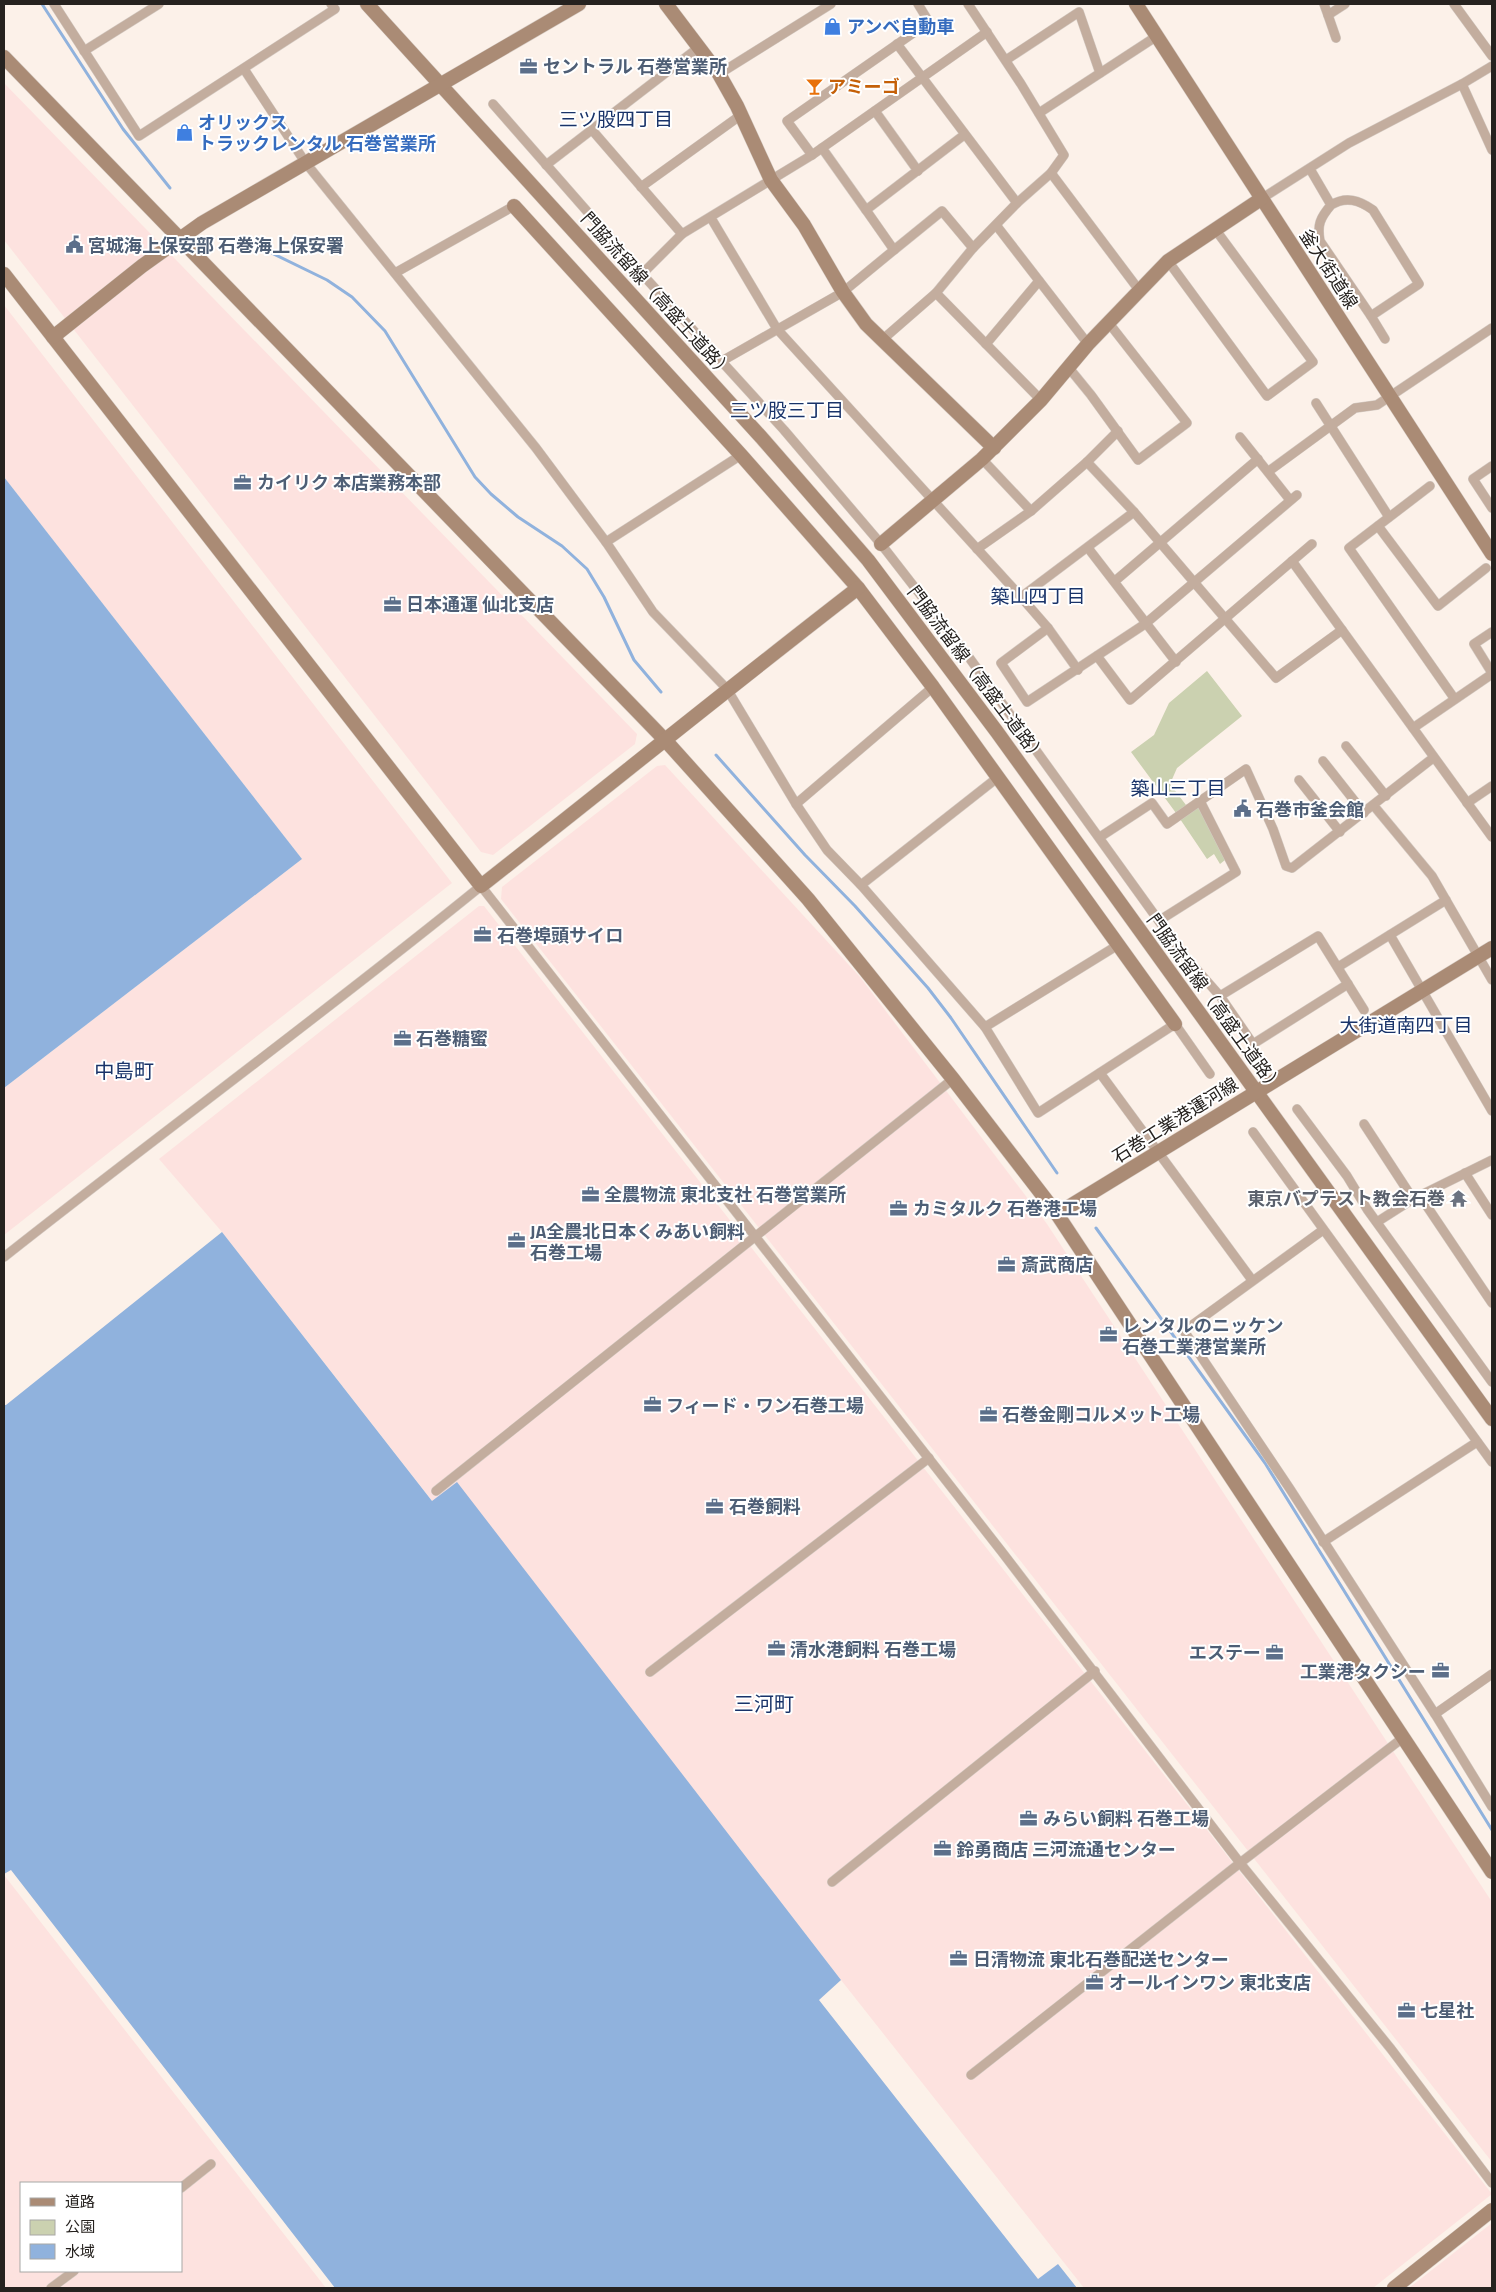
<svg xmlns="http://www.w3.org/2000/svg" width="1496" height="2292" viewBox="0 0 1496 2292" font-family="'Titillium Web','Noto Sans JP',sans-serif">
<style>
.industrial{fill:#fde2df;fill-rule:evenodd}
.green{fill:#cbd1b0}
.water{fill:#90b2dd}
.lines{fill:none;stroke-linecap:round;stroke-linejoin:round}
.stream{stroke:#90b2dd;stroke-width:3}
.street-casing{stroke:#d5ccc5;stroke-width:10}
.secondary-casing{stroke:#d5ccc5;stroke-width:15}
.street{stroke:#c3ad9e;stroke-width:9}
.secondary{stroke:#aa8b75;stroke-width:14}
.labels{text-anchor:middle;dominant-baseline:central;stroke-width:4;stroke-linejoin:round;paint-order:stroke}
.shop-label{font-size:18px;font-weight:bold;fill:#366cbe;stroke:#fff;text-anchor:start}
.service-label{font-size:18px;font-weight:bold;fill:#4e5e75;stroke:#fff;text-anchor:start}
.food-label{font-size:18px;font-weight:bold;fill:#c56008;stroke:#fff;text-anchor:start}
.street-label{font-size:18px;fill:#26221f;stroke:#fff}
.worship-label{font-size:18px;font-weight:bold;fill:#5b616d;stroke:#fff;text-anchor:end}
.neighbourhood-label{font-size:19px;fill:#193369;stroke:#fff}
.quarter-label{font-size:20px;fill:#193369;stroke:#fff}
</style>
<rect width="100%" height="100%" fill="#fcf1e9"/>
<g class="industrial">
<path d="M4 83 637 734 635 744 493 855 481 852 4 240Z"/>
<path d="M4 305 452 883 4 1235V1088L302 859 4 477Z"/>
<path d="M665 765 860 977 1047 1224 1492 1902V2162L501 899 502 887 657 766Z"/>
<path d="M479 906H484L1492 2194 1373 2288H1084L841 1980 457 1483 433 1502 222 1232 159 1159Z"/>
<path d="M4 1875 326 2288H4ZM21 2183H181V2271H21Z"/>
<path d="M1492 2223V2288H1409Z"/>
</g>
<path class="green" d="M1207 671 1242 716 1177 768 1170 784 1186 805 1195 799 1225 860 1220 864 1214 854 1207 859 1176 813 1131 752 1154 735 1169 703Z"/>
<g class="water">
<path d="M4 477 302 859 4 1088Z"/>
<path d="M222 1232 432 1501 457 1482 841 1980 819 2000 1038 2279 1058 2264 1077 2288H335L11 1870 4 1874V1405H6Z"/>
</g>
<g class="lines">
<g class="stream">
<path d="M42 4 123 129 170 188"/>
<path d="M247 241 327 280 352 297 385 331 475 477 491 494 518 517 562 546 587 569 604 597 634 660 661 692"/>
<path d="M716 755 805 855 855 906 928 988 951 1018 1057 1173"/>
<path d="M1096 1228 1265 1463 1492 1830"/>
</g>
<defs>
<g id="street">
<path d="M54 4 139 136 335 9 331 4"/>
<path d="M1324 4 1328 15 1345 4"/>
<path d="M1454 4 1492 56"/>
<path d="M1328 15 1336 38"/>
<path d="M897 44 1017 203 1051 173 1064 155 1021 84 968 4"/>
<path d="M84 51 159 4"/>
<path d="M1006 60 1079 12 1100 73"/>
<path d="M244 69 305 162 536 448 606 542 653 612 727 689 796 804 827 850 861 885 985 1027 1038 1113 1175 1024 1210 1074"/>
<path d="M719 74 831 4"/>
<path d="M1462 84 1492 150"/>
<path d="M493 104 642 274 784 430 881 544 968 656 1182 953 1220 996 1253 1044 1348 984"/>
<path d="M875 111 918 171"/>
<path d="M1039 113 1157 36"/>
<path d="M592 130 682 234"/>
<path d="M822 148 866 210"/>
<path d="M812 155 787 121 929 22 918 4"/>
<path d="M546 165 698 48"/>
<path d="M1310 169 1331 205C1346 196 1359 200 1373 210L1419 284 1371 316 1320 241C1317 225 1320 218 1331 205"/>
<path d="M1051 173 1139 290"/>
<path d="M641 187 741 115"/>
<path d="M1261 199 1349 143 1462 84 1492 66"/>
<path d="M711 218 777 329 1021 597 1048 628 1078 670"/>
<path d="M996 225 1088 344"/>
<path d="M894 250 942 211 973 248"/>
<path d="M1168 261 1267 396 1313 362 1215 229"/>
<path d="M395 273 514 206"/>
<path d="M642 274 682 234 812 155 987 32"/>
<path d="M936 293 1041 400"/>
<path d="M1371 316 1385 339"/>
<path d="M882 340 936 293 973 248 1017 203"/>
<path d="M986 344 1039 281"/>
<path d="M722 361 843 292 894 250 866 210 964 135"/>
<path d="M1069 368 1091 395 1138 460 1187 423 1108 322"/>
<path d="M1316 403 1389 517"/>
<path d="M1240 437 1290 500"/>
<path d="M982 459 1031 511"/>
<path d="M1492 466 1473 479 1492 508"/>
<path d="M1269 471 1355 408 1377 405 1492 328"/>
<path d="M1430 486 1349 548 1454 698"/>
<path d="M1134 512 1276 678 1342 630"/>
<path d="M1378 526 1438 606 1486 568"/>
<path d="M606 542 741 455"/>
<path d="M1088 548 1176 662"/>
<path d="M977 549 1031 511 1087 462 1118 431"/>
<path d="M1292 561 1492 837"/>
<path d="M1115 581 1258 459"/>
<path d="M1021 597 1134 512 1087 462"/>
<path d="M1048 628 1001 663 1027 702 1145 624 1297 495"/>
<path d="M1492 632 1474 644 1492 673"/>
<path d="M1097 656 1130 700 1312 544"/>
<path d="M1413 728 1492 674"/>
<path d="M1346 746 1386 796"/>
<path d="M1323 761 1364 813"/>
<path d="M1299 780 1340 832"/>
<path d="M1467 803 1492 786"/>
<path d="M796 804 933 687"/>
<path d="M1374 806 1432 876 1492 980"/>
<path d="M1100 837 1152 803 1167 824 1246 769 1273 829 1286 866 1292 868 1433 758"/>
<path d="M861 885 997 778"/>
<path d="M1160 920 1236 872 1200 801"/>
<path d="M1390 935 1492 1111"/>
<path d="M1338 967 1446 900"/>
<path d="M1220 996 1318 936 1364 1010"/>
<path d="M985 1027 1118 945"/>
<path d="M1100 1073 1252 1280"/>
<path d="M1297 1109 1347 1176 1367 1209 1492 1382"/>
<path d="M1364 1124 1413 1199"/>
<path d="M1253 1132 1492 1462"/>
<path d="M1465 1173 1492 1215"/>
<path d="M1420 1196 1492 1303"/>
<path d="M1377 1222 1413 1199 1492 1160"/>
<path d="M1323 1230 1184 1331 1290 1489 1435 1714 1492 1807"/>
<path d="M4 1257C162 1132 325 1013 481 886L1002 1552 1240 1863 1391 2049 1492 2183"/>
<path d="M436 1491 953 1079"/>
<path d="M1323 1542 1477 1442"/>
<path d="M650 1672 929 1458"/>
<path d="M1435 1714 1492 1674"/>
<path d="M832 1882 1095 1671"/>
<path d="M971 2075 1240 1863 1404 1737"/>
<path d="M181 2188 211 2164"/>
<path d="M51 2288 74 2271"/>
</g>
<g id="secondary">
<path d="M367 4 761 437 868 560 997 732 1492 1419"/>
<path d="M666 4 719 74 737 106 771 180 804 225 843 292 866 324 994 448"/>
<path d="M1136 4 1492 554"/>
<path d="M4 57 666 741 808 899 953 1079 1057 1214 1492 1872"/>
<path d="M514 206 741 455 858 588 933 687 1175 1024"/>
<path d="M4 274 481 886C607 787 731 686 858 588"/>
<path d="M53 337 142 266 202 223 579 4"/>
<path d="M881 544 982 459 1041 400 1088 344 1168 261 1261 199"/>
<path d="M1057 1214 1492 948"/>
<path d="M1394 2288 1492 2210"/>
</g>
</defs>
<use href="#street" class="street-casing"/>
<use href="#secondary" class="secondary-casing"/>
<use href="#street" class="street"/>
<use href="#secondary" class="secondary"/>
</g>
<defs>
<symbol id="shop-bare" viewBox="-9 -9 18 18"><path d="M-5-2.5h2.3a2.7 3.5 0 0 1 5.4 0H5L5.5 6h-11ZM-1.5-2.5h3a1.5 2.3 0 0 0-3 0Z" fill="#3f7fe0" stroke="#fff" stroke-width="2.5" paint-order="stroke"/></symbol>
<symbol id="office-bare" viewBox="-9 -9 18 18"><path d="M-6-3h4V-5.5h4V-3h4V5H-6ZM-1-4.5V-3h2v-1.5ZM-6 0V1H6V0Z" fill="#5c6f8a" stroke="#fff" stroke-width="2.5" paint-order="stroke"/></symbol>
<symbol id="bar-bare" viewBox="-9 -9 18 18"><path d="M-6-5H6L.8 .8V4.5H3.5V6h-7V4.5H-.8V.8Z" fill="#e8710a" stroke="#fff" stroke-width="2.5" paint-order="stroke"/></symbol>
<symbol id="civic-bare" viewBox="-9 -9 18 18"><path d="M-.6-6.5H3V-4.5H.6V-3L4-1V1h2V6H-6V1h2V-1L-.6-3ZM-1.2 2.5V6h2.4V2.5Z" fill="#5c6f8a" stroke="#fff" stroke-width="2.5" paint-order="stroke"/></symbol>
<symbol id="temple-bare" viewBox="-9 -9 18 18"><path d="M0-6L5-2H3V0L6.5 2.5H4V6H1.5V3h-3V6H-4V2.5H-6.5L-3 0V-2H-5Z" fill="#6b7280" stroke="#fff" stroke-width="2.5" paint-order="stroke"/></symbol>
</defs>
<g fill-rule="evenodd">
<use href="#shop-bare" x="820" y="14" width="25" height="25"/>
<use href="#office-bare" x="516" y="54" width="25" height="25"/>
<use href="#bar-bare" x="802" y="74" width="25" height="25"/>
<use href="#shop-bare" x="172" y="120" width="25" height="25"/>
<use href="#civic-bare" x="62" y="232" width="25" height="25"/>
<use href="#office-bare" x="230" y="470" width="25" height="25"/>
<use href="#office-bare" x="380" y="592" width="25" height="25"/>
<use href="#civic-bare" x="1230" y="796" width="25" height="25"/>
<use href="#office-bare" x="470" y="922" width="25" height="25"/>
<use href="#office-bare" x="390" y="1026" width="25" height="25"/>
<use href="#office-bare" x="578" y="1182" width="25" height="25"/>
<use href="#temple-bare" x="1446" y="1186" width="25" height="25"/>
<use href="#office-bare" x="886" y="1196" width="25" height="25"/>
<use href="#office-bare" x="504" y="1228" width="25" height="25"/>
<use href="#office-bare" x="994" y="1252" width="25" height="25"/>
<use href="#office-bare" x="1096" y="1322" width="25" height="25"/>
<use href="#office-bare" x="640" y="1392" width="25" height="25"/>
<use href="#office-bare" x="976" y="1402" width="25" height="25"/>
<use href="#office-bare" x="702" y="1494" width="25" height="25"/>
<use href="#office-bare" x="764" y="1636" width="25" height="25"/>
<use href="#office-bare" x="1262" y="1640" width="25" height="25"/>
<use href="#office-bare" x="1428" y="1658" width="25" height="25"/>
<use href="#office-bare" x="1016" y="1806" width="25" height="25"/>
<use href="#office-bare" x="930" y="1836" width="25" height="25"/>
<use href="#office-bare" x="946" y="1946" width="25" height="25"/>
<use href="#office-bare" x="1082" y="1970" width="25" height="25"/>
<use href="#office-bare" x="1394" y="1998" width="25" height="25"/>
</g>
<g class="labels">
<g class="shop-label">
<text x="847" y="26">アンベ自動車</text>
<text x="198" y="122">オリックス<tspan x="198" dy="21">トラックレンタル 石巻営業所</tspan></text>
</g>
<g class="service-label">
<text x="543" y="66">セントラル 石巻営業所</text>
<text x="88" y="245">宮城海上保安部 石巻海上保安署</text>
<text x="257" y="482">カイリク 本店業務本部</text>
<text x="406" y="604">日本通運 仙北支店</text>
<text x="1256" y="809">石巻市釜会館</text>
<text x="497" y="935">石巻埠頭サイロ</text>
<text x="416" y="1038">石巻糖蜜</text>
<text x="604" y="1194">全農物流 東北支社 石巻営業所</text>
<text x="913" y="1208">カミタルク 石巻港工場</text>
<text x="530" y="1231">JA全農北日本くみあい飼料<tspan x="530" dy="21">石巻工場</tspan></text>
<text x="1021" y="1264">斎武商店</text>
<text x="1122" y="1325">レンタルのニッケン<tspan x="1122" dy="21">石巻工業港営業所</tspan></text>
<text x="666" y="1405">フィード・ワン石巻工場</text>
<text x="1002" y="1414">石巻金剛コルメット工場</text>
<text x="729" y="1506">石巻飼料</text>
<text x="790" y="1649">清水港飼料 石巻工場</text>
<text x="1261" y="1652" text-anchor="end">エステー</text>
<text x="1426" y="1671" text-anchor="end">工業港タクシー</text>
<text x="1043" y="1818">みらい飼料 石巻工場</text>
<text x="956" y="1849">鈴勇商店 三河流通センター</text>
<text x="973" y="1959">日清物流 東北石巻配送センター</text>
<text x="1109" y="1982">オールインワン 東北支店</text>
<text x="1420" y="2010">七星社</text>
</g>
<g class="food-label">
<text x="828" y="86">アミーゴ</text>
</g>
<g class="street-label">
<text transform="translate(1329 269) rotate(57)">釜大街道線</text>
<text transform="translate(657 295) rotate(48)">門脇流留線（高盛土道路）</text>
<text transform="translate(977 674) rotate(53)">門脇流留線（高盛土道路）</text>
<text transform="translate(1215 1003) rotate(54)">門脇流留線（高盛土道路）</text>
<text transform="translate(1175 1120) rotate(-32)">石巻工業港運河線</text>
</g>
<g class="worship-label">
<text x="1445" y="1198">東京バプテスト教会石巻</text>
</g>
<g class="neighbourhood-label">
<text x="616" y="118">三ツ股四丁目</text>
<text x="787" y="409">三ツ股三丁目</text>
<text x="1038" y="595">築山四丁目</text>
<text x="1178" y="787">築山三丁目</text>
<text x="1406" y="1024">大街道南四丁目</text>
</g>
<g class="quarter-label">
<text x="124" y="1070">中島町</text>
<text x="764" y="1703">三河町</text>
</g>
</g>
<rect width="1496" height="2292" fill="none" stroke="#26221f" stroke-width="10"/>
<rect x="20" y="2182" width="162" height="90" fill="#ffffff" stroke="#a8a7a5"/>
<rect x="30" y="2198" width="25" height="8" fill="#aa8b75" stroke="#a8a7a5"/>
<text x="65" y="2207" font-size="15" fill="#26221f">道路</text>
<rect x="30" y="2220" width="25" height="15" fill="#cbd1b0" stroke="#a8a7a5"/>
<text x="65" y="2232" font-size="15" fill="#26221f">公園</text>
<rect x="30" y="2244" width="25" height="15" fill="#90b2dd" stroke="#a8a7a5"/>
<text x="65" y="2257" font-size="15" fill="#26221f">水域</text>
</svg>
